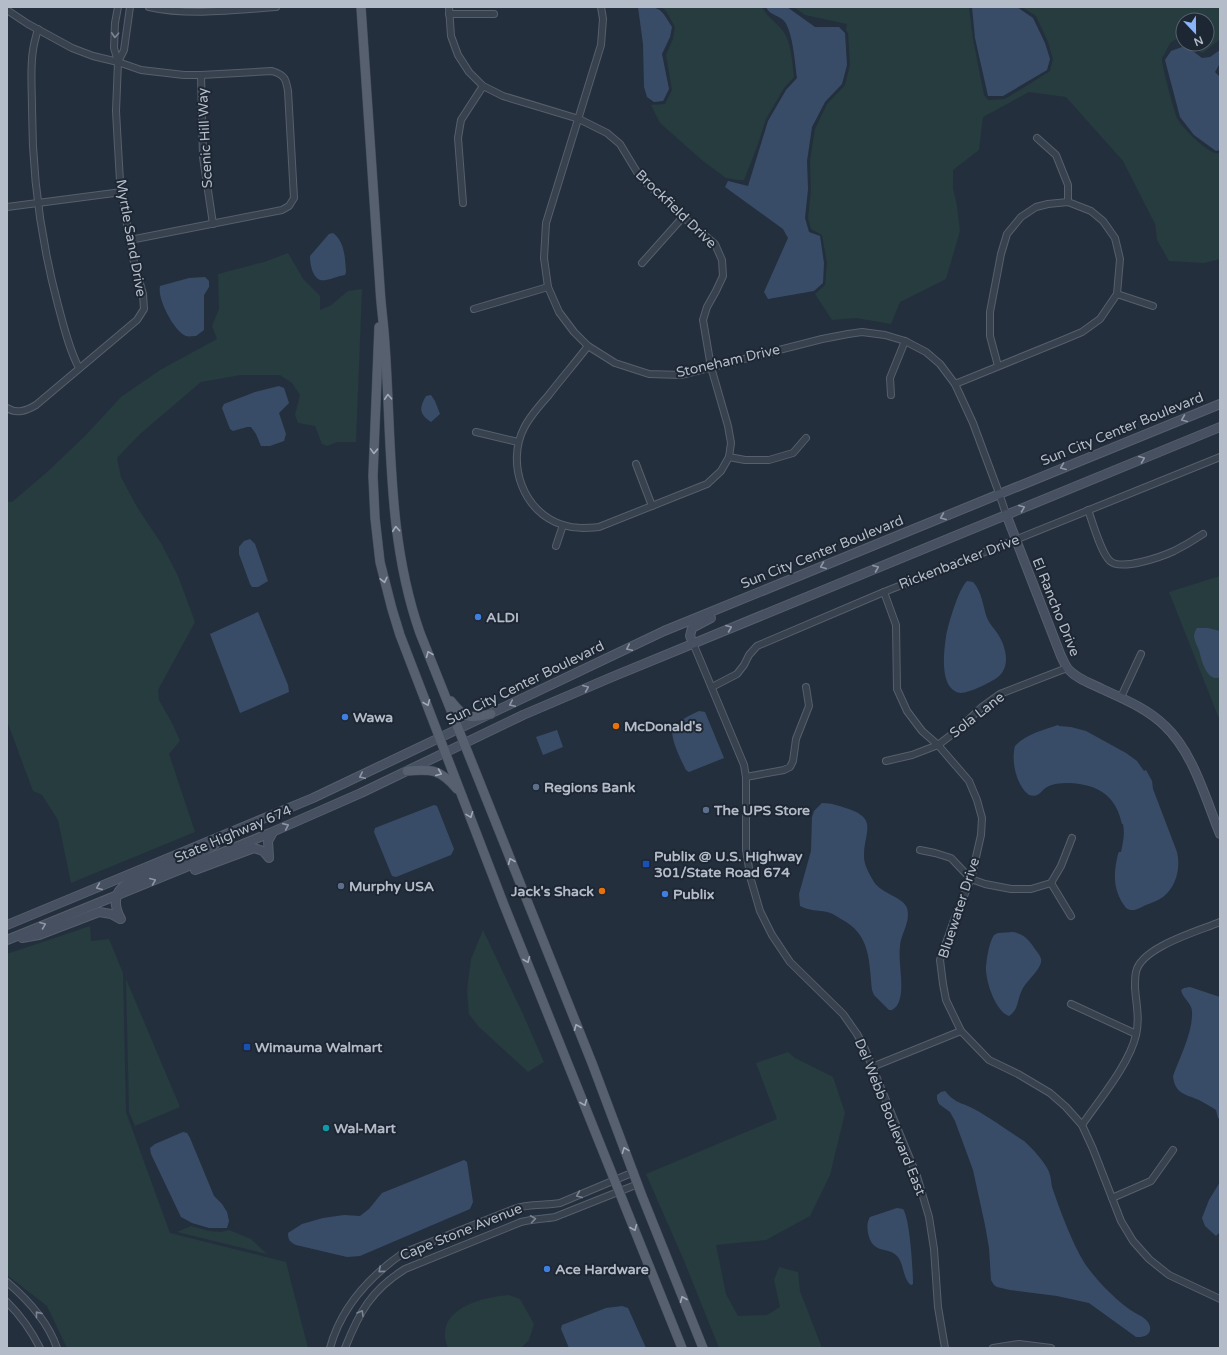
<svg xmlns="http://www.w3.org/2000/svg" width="1227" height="1355" viewBox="0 0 1227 1355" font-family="'Varela Round',sans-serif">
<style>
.green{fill:#263c3f}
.water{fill:#394c67}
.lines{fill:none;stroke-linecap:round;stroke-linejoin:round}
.street-casing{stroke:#565f6c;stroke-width:8}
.secondary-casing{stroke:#565f6c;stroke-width:10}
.primary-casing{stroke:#414a57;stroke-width:10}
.street{stroke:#38414e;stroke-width:6}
.secondary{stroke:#465061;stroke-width:8}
.primary{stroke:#56606e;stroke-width:9}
.oneway{stroke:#7c8592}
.oneway2{stroke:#a1aab7}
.oneway3{stroke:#8e96a5}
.shop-dot{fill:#3f7fe0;stroke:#1d2633;stroke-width:1.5}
.food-dot{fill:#e8710a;stroke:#1d2633;stroke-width:1.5}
.service-dot{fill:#5c6f8a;stroke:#1d2633;stroke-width:1.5}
.transit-dot{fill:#1a4fb4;stroke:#1d2633;stroke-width:1.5}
.culture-dot{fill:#0f9aa8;stroke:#1d2633;stroke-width:1.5}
.labels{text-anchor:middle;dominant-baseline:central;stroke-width:4;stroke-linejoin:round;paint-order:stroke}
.street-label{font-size:14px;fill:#b4bcc9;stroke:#1d2633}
.poi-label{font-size:14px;font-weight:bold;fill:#b4bcc9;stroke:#1d2633;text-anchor:start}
</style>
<rect width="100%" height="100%" fill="#242f3e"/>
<g class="green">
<path d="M661 7H762C768 19 781 25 786 36 792 48 792 64 794 77L784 88 766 119 758 144 744 180H739L726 178 703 161 660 123 651 105 665 104 672 90 666 55 673 39 675 27 666 11Z"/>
<path d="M794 7H969L973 39 984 95 988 100 1005 99 1050 71 1053 59 1048 42 1036 16 1022 7H1220V39L1203 53C1198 51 1192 48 1190 44H1207V20H1183V39C1170 38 1169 45 1164 55 1162 58 1162 57 1162 60 1162 67 1175 115 1178 120 1184 129 1209 156 1220 153V259L1204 263 1169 261 1157 240 1155 224 1123 161 1066 97 1029 92 983 117 979 150 953 170V188L957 206 960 231 946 279 900 302 891 324 856 318 832 320 815 294 825 285 827 263 822 235 811 229 808 218 811 190 810 161 815 129 827 104 845 85 850 65 848 33 846 30 847 24 805 15Z"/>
<path d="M288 253 304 280 320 296V310L330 306 348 291 362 289 356 442H337L327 446 322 444 315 426 298 423 295 415 300 395 292 383 280 375H241L201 382 140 434 117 458 121 477 137 507 161 543 178 576 195 622 158 690 159 700 173 725 180 741 169 754 195 832 71 883 58 820 42 795 33 791 7 721V502H12L46 473 85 436 121 397 160 370 217 339 212 326 219 309 218 274 264 262Z"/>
<path d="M1220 576V721L1169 592Z"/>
<path d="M90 926 91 941 109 939 123 973 126 1112 170 1233 286 1262 308 1348H67L47 1306 7 1275V954Z"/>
<path d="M483 930 523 1014 544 1062 528 1072 478 1026 469 1014 467 990 471 959Z"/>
<path d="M126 979 180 1107 135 1126 129 1112Z"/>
<path d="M788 1052 795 1058 833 1077 845 1113 830 1175 810 1216 766 1240 716 1245 726 1294 738 1316 767 1315 780 1307 774 1280 779 1267 798 1272 800 1291 822 1348H719L685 1263 646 1174 777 1119 756 1063Z"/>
<path d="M191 1226 209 1231 221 1232 229 1230 251 1239 267 1254 177 1232Z"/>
<path d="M509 1295 520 1299 534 1324 529 1340 521 1348H448C432 1310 481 1297 509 1295Z"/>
</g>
<g class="water">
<path d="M638 7C660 7 660 7 672 27L670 37 662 54 669 89 663 101 654 102 647 97 644 87 643 44Z"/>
<path d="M766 7H787L815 27H839L845 33 847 65 842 84 825 102 812 127 807 161 808 189 805 218 809 232 820 236 824 263 823 283 814 291 768 299 764 292 788 238 783 229 725 187 728 181 748 186 768 121 786 90 797 78C795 63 793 34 785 22 780 15 770 16 766 7Z"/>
<path d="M972 7H1017L1033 18 1045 43 1050 59 1047 70 1003 96H988L975 38Z"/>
<path d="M1182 47 1194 52 1202 58 1210 57 1220 50V63L1215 72 1220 77V150L1216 151 1194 135 1180 117 1165 60 1171 51Z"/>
<path d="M333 233C345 242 345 258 346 272L345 275C338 276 332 279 326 280 313 283 310 265 310 256L329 234Z"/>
<path d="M205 277 209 281V287L204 295V330L196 336C193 336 189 337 186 336 174 331 157 299 160 286L189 278Z"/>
<path d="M279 386 284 388 289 403 279 413 286 434 284 441 270 446H261L256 434 251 427H247L233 431 230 429 222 408 224 404 255 392Z"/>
<path d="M431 395 435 401 440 414 431 422C419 414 419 408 426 396Z"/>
<path d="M250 539 255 544 268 581 258 587H252L250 584 239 554V547L244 541Z"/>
<path d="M967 581 973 582C982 591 983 607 987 618 990 625 996 630 999 636 1003 642 1006 652 1006 659 1006 665 1004 671 1000 675 995 681 969 693 961 693 957 693 953 690 951 688 941 677 944 650 946 637 948 625 958 590 967 581Z"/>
<path d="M258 612 288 685 289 692 240 713 210 634Z"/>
<path d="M1197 628H1208L1220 631V677C1207 683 1201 659 1199 650 1197 646 1195 642 1194 637 1194 634 1195 631 1197 628Z"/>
<path d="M699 711 705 712 724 758 689 772 686 770C682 762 669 736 673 729 678 720 691 715 699 711Z"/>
<path d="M1058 725 1059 726 1071 727 1086 731 1126 753 1137 761 1144 771 1146 770 1152 781 1153 789 1177 852C1181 868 1176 887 1163 897 1157 901 1151 903 1146 905 1139 908 1134 913 1126 908 1113 891 1113 875 1118 854L1119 852H1121C1123 843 1125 834 1123 824H1122C1116 796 1099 785 1071 783 1064 783 1053 783 1047 787 1040 791 1040 798 1029 795 1016 785 1011 761 1015 746 1026 734 1044 730 1058 725Z"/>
<path d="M557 730 563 747 543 755 536 737Z"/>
<path d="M822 803C832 803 839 806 849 809 877 819 865 831 864 854 863 863 869 874 874 882 882 894 903 897 907 908 911 922 901 933 900 946 898 961 904 986 900 998 899 1003 896 1008 892 1010H889L874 995 872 990C869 962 871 934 841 919 836 916 832 913 827 912 818 910 809 911 800 906L799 894 811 851 812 817 814 811Z"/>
<path d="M434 805 437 806 454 849 451 855 396 877 392 876 374 832 375 828Z"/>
<path d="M1013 932C1023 934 1027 938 1033 946 1035 950 1040 954 1041 959 1043 968 1026 981 1022 990 1017 999 1019 1010 1009 1016 995 1011 985 980 986 966 987 957 989 943 994 935L998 933Z"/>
<path d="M1190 987 1220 997V1119L1218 1118 1216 1110C1211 1107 1205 1103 1199 1100 1185 1094 1175 1094 1173 1076 1180 1057 1193 1032 1192 1012 1192 1003 1183 999 1181 990L1184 988Z"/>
<path d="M945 1091C956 1104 961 1102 974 1109 991 1118 1008 1131 1024 1141 1032 1148 1045 1162 1049 1172 1051 1177 1051 1182 1052 1187 1060 1210 1074 1249 1088 1268 1100 1284 1113 1297 1129 1309 1134 1313 1143 1316 1147 1321 1155 1331 1147 1338 1136 1337L1089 1303 1057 1296 1010 1290 997 1287 994 1285 991 1280 989 1248 985 1225 973 1170 955 1121 950 1112 939 1104 937 1099V1095L941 1092Z"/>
<path d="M183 1132 187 1133 190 1138 214 1196 222 1204 227 1212 229 1221 227 1228H209L192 1223 181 1217 151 1154 150 1148 155 1144Z"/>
<path d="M464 1160 467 1162 473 1202 470 1209 360 1256 347 1257 296 1245C290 1242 288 1240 288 1233L302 1224 323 1218 344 1215 360 1216 369 1209 382 1193Z"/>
<path d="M1220 1182V1232L1216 1236 1205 1226 1202 1218 1209 1200Z"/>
<path d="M897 1208 903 1209C910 1219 913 1270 913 1284L911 1285C903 1279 904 1265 898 1257 888 1245 873 1256 868 1233 867 1227 867 1222 870 1217Z"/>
<path d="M622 1306 628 1308 646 1348H569L561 1329 562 1325 606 1308Z"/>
</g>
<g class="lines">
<defs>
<g id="street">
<path d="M149 7C189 16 235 10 276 7"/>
<path d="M449 7 451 36 458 55 469 72 483 86 503 96 579 119 607 133 620 144 640 177 683 217 715 244 722 260 723 276 716 291 707 307 703 320 711 367 728 426 731 443 729 457 721 471 707 484 599 527C587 528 575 529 563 525 523 513 506 463 524 428 530 416 539 406 548 396 561 379 575 363 588 346"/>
<path d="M601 7 603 19 601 45 546 223 544 258 548 287 559 312 574 332 588 346 615 363 649 374 681 375 822 339 848 334 862 332 885 335 905 341 926 352 940 364 955 384 973 423 999 493 1006 514"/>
<path d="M7 10 28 24 72 48 93 56 118 62 141 70 184 75H201L272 71C285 75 286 79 288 91L294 198 289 206 282 210 130 240"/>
<path d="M449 14H494"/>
<path d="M38 29C36 36 34 43 33 50 30 69 32 89 32 108 32 175 41 241 58 305 64 327 69 349 79 368"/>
<path d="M118 62 124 50 130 7"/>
<path d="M201 75 203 157 213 224"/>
<path d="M1037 138 1056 155 1068 185V202"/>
<path d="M463 203 458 138 461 120 483 86"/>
<path d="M7 207 122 192"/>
<path d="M642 263 683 217"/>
<path d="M1117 294 1153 306"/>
<path d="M474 309 548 287"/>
<path d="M955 384 965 380 1063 340 1082 332 1100 319 1117 294 1120 259 1115 238 1103 221 1091 211 1068 202 1048 204 1036 207 1021 217 1007 234 1001 254 990 312V336L998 366"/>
<path d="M891 395 890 378 905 341"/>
<path d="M7 408C17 414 26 411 36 405L137 320 144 309 143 294 133 258 126 219 120 181 118 147 116 111 118 62 114 48 115 23 118 7"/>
<path d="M476 432 518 442"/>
<path d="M729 457 745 460H769L793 453 806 438"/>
<path d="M636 464 652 506"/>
<path d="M1088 510C1093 523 1101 553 1110 561 1121 571 1161 557 1174 551 1184 546 1194 540 1203 534"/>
<path d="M556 546 563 525"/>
<path d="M884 592 896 625 897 689 907 711 922 731 938 745 969 781 977 800 982 818 981 835 971 879 954 920 940 960 943 984 946 1000 961 1031 989 1060 1018 1074 1050 1093 1066 1107 1082 1125 1093 1149 1121 1221 1133 1241 1149 1259 1169 1275 1220 1299"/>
<path d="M693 643 744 765 746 777V850L751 880 760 911 772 935 790 962 843 1014 857 1034 865 1049 917 1176 929 1217 934 1249 938 1307 945 1348"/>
<path d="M712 687 737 674 744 665 749 655 757 646 884 592 1015 540 1220 457"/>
<path d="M1121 697 1141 654"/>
<path d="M886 761 912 755 938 745 959 729 982 707 1000 694 1067 668"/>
<path d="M746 777 784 770 790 767 793 761 796 739 809 706 806 687"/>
<path d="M920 850 935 853 951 858 971 879 985 884 1011 889H1031L1051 883 1061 866 1072 838"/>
<path d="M1051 883 1071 916"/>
<path d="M1071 1004 1136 1034"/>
<path d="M872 1067 961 1031"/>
<path d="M1082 1125C1099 1100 1129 1065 1136 1035 1140 1018 1136 1004 1135 987 1135 982 1135 976 1136 972 1141 947 1199 931 1220 922"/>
<path d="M1112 1198 1151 1181 1173 1150"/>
<path d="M7 1282C27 1299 48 1322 57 1348"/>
<path d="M7 1302C21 1316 31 1330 40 1348"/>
<path d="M330 1348C341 1307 369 1277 403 1253L514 1209C529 1203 544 1206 560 1203L634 1172"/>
<path d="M345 1348C359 1313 371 1290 405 1269L521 1222C533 1219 544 1219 555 1217L638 1184"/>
<path d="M993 1348 1019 1344 1051 1348"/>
</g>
<g id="secondary">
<path d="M1006 514 1061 656C1063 660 1065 665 1068 669 1077 679 1090 683 1102 689 1124 699 1148 709 1165 726 1193 752 1206 800 1220 834"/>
<path d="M693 643 690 636 692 628 711 618"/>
<path d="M269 857 268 841 273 832"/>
<path d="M195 870 254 848 263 851 269 858"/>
<path d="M121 919C113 905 113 892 128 883L196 855 210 848 218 842"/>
<path d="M7 925 313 798 664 631 1220 404"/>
<path d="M22 938 39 935 99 912 111 914 120 919"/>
<path d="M7 940 270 833 361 793 523 715 612 677 1220 427"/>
</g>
<g id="primary">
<path d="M361 7C367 101 373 195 380 288 381 307 384 326 385 345 392 443 387 539 420 633L592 1063 642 1196 703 1348"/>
<path d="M379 327 373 476 375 518 380 562 392 609 400 635 504 905 682 1348"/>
<path d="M451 701C466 720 468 718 491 714"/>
<path d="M407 771C432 769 440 769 457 789"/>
</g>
</defs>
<use href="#street" class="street-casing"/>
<use href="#secondary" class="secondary-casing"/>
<use href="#primary" class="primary-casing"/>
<use href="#street" class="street"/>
<use href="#secondary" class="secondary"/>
<use href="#primary" class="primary"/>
</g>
<defs><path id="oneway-chevron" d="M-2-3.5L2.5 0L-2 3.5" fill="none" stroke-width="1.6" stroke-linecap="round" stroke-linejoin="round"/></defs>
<g class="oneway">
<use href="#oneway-chevron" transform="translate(115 35) rotate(93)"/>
<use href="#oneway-chevron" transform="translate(579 1195) rotate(158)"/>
<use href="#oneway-chevron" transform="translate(533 1219) rotate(-8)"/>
<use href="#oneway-chevron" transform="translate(381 1270) rotate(139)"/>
<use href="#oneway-chevron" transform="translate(361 1313) rotate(-60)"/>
<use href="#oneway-chevron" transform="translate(38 1314) rotate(-128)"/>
</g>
<g class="oneway2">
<use href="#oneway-chevron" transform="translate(388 397) rotate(-93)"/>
<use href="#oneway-chevron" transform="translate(374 451) rotate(92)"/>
<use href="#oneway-chevron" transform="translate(396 529) rotate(-95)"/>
<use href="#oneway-chevron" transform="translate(384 580) rotate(77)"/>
<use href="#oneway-chevron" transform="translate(429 654) rotate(-112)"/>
<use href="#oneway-chevron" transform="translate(427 703) rotate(68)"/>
<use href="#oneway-chevron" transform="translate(439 773) rotate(22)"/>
<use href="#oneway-chevron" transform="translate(470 815) rotate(69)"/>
<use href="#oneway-chevron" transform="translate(511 861) rotate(-112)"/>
<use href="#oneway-chevron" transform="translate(527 960) rotate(68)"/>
<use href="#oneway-chevron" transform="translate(577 1027) rotate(-112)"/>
<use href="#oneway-chevron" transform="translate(584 1103) rotate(68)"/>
<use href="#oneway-chevron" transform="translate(625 1150) rotate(-111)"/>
<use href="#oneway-chevron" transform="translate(634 1228) rotate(68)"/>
<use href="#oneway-chevron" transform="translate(683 1299) rotate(-112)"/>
</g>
<g class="oneway3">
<use href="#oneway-chevron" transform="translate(1184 419) rotate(158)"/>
<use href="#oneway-chevron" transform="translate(1142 459) rotate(-22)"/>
<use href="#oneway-chevron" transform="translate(1063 467) rotate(158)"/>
<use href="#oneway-chevron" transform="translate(1022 508) rotate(-22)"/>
<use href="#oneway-chevron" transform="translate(943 517) rotate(158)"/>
<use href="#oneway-chevron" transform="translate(823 566) rotate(158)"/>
<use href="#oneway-chevron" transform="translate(876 568) rotate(-22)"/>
<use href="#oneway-chevron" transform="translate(729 628) rotate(-22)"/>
<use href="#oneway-chevron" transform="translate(629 648) rotate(155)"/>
<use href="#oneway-chevron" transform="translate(586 688) rotate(-23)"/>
<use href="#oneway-chevron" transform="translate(512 704) rotate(155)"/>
<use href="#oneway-chevron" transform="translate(362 776) rotate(155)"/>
<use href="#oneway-chevron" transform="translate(286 826) rotate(-24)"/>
<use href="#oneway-chevron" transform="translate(153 881) rotate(-22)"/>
<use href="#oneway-chevron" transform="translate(99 887) rotate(158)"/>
<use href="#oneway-chevron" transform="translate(43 925) rotate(-22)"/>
</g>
<g class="shop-dot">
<circle cx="478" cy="617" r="4"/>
<circle cx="345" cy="717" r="4"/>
<circle cx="665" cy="894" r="4"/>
<circle cx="547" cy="1269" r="4"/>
</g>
<g class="food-dot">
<circle cx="616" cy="726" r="4"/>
<circle cx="602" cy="891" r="4"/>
</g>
<g class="service-dot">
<circle cx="536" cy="787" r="4"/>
<circle cx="706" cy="810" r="4"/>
<circle cx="341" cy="886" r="4"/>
</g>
<g class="transit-dot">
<rect x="642" y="860" width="8" height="8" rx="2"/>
<rect x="243" y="1043" width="8" height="8" rx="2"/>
</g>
<circle class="culture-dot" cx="326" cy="1128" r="4"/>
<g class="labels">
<g class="street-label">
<text transform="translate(205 138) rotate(-93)">Scenic Hill Way</text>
<text transform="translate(676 209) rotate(44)">Brockfield Drive</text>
<text transform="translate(131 238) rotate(80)">Myrtle Sand Drive</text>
<text transform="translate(728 361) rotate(-13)">Stoneham Drive</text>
<text transform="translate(1122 429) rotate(-22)">Sun City Center Boulevard</text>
<text transform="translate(822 552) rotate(-22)">Sun City Center Boulevard</text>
<text transform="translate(959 562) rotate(-21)">Rickenbacker Drive</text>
<text transform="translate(1056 607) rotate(68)">El Rancho Drive</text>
<text transform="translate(525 683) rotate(-26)">Sun City Center Boulevard</text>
<text transform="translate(977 715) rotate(-38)">Sola Lane</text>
<text transform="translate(233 834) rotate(-23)">State Highway 674</text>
<text transform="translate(959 908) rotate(-72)">Bluewater Drive</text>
<text transform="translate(890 1117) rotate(68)">Del Webb Boulevard East</text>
<text transform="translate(461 1232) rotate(-22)">Cape Stone Avenue</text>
</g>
<g class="poi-label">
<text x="486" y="617">ALDI</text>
<text x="353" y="717">Wawa</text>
<text x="624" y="726">McDonald's</text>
<text x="544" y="787">Regions Bank</text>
<text x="714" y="810">The UPS Store</text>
<text x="654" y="856">Publix @ U.S. Highway<tspan x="654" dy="16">301/State Road 674</tspan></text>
<text x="349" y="886">Murphy USA</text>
<text x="594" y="891" text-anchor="end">Jack's Shack</text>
<text x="673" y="894">Publix</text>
<text x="255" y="1047">Wimauma Walmart</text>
<text x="334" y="1128">Wal-Mart</text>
<text x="555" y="1269">Ace Hardware</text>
</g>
</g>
<rect width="1227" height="1355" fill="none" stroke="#b4bcc9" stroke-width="16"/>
<g transform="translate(1195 32) rotate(158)"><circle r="19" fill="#1d2633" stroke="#59626f"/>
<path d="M0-3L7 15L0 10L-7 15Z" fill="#8ab4f8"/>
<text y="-6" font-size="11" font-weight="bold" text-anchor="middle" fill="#b4bcc9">N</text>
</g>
</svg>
